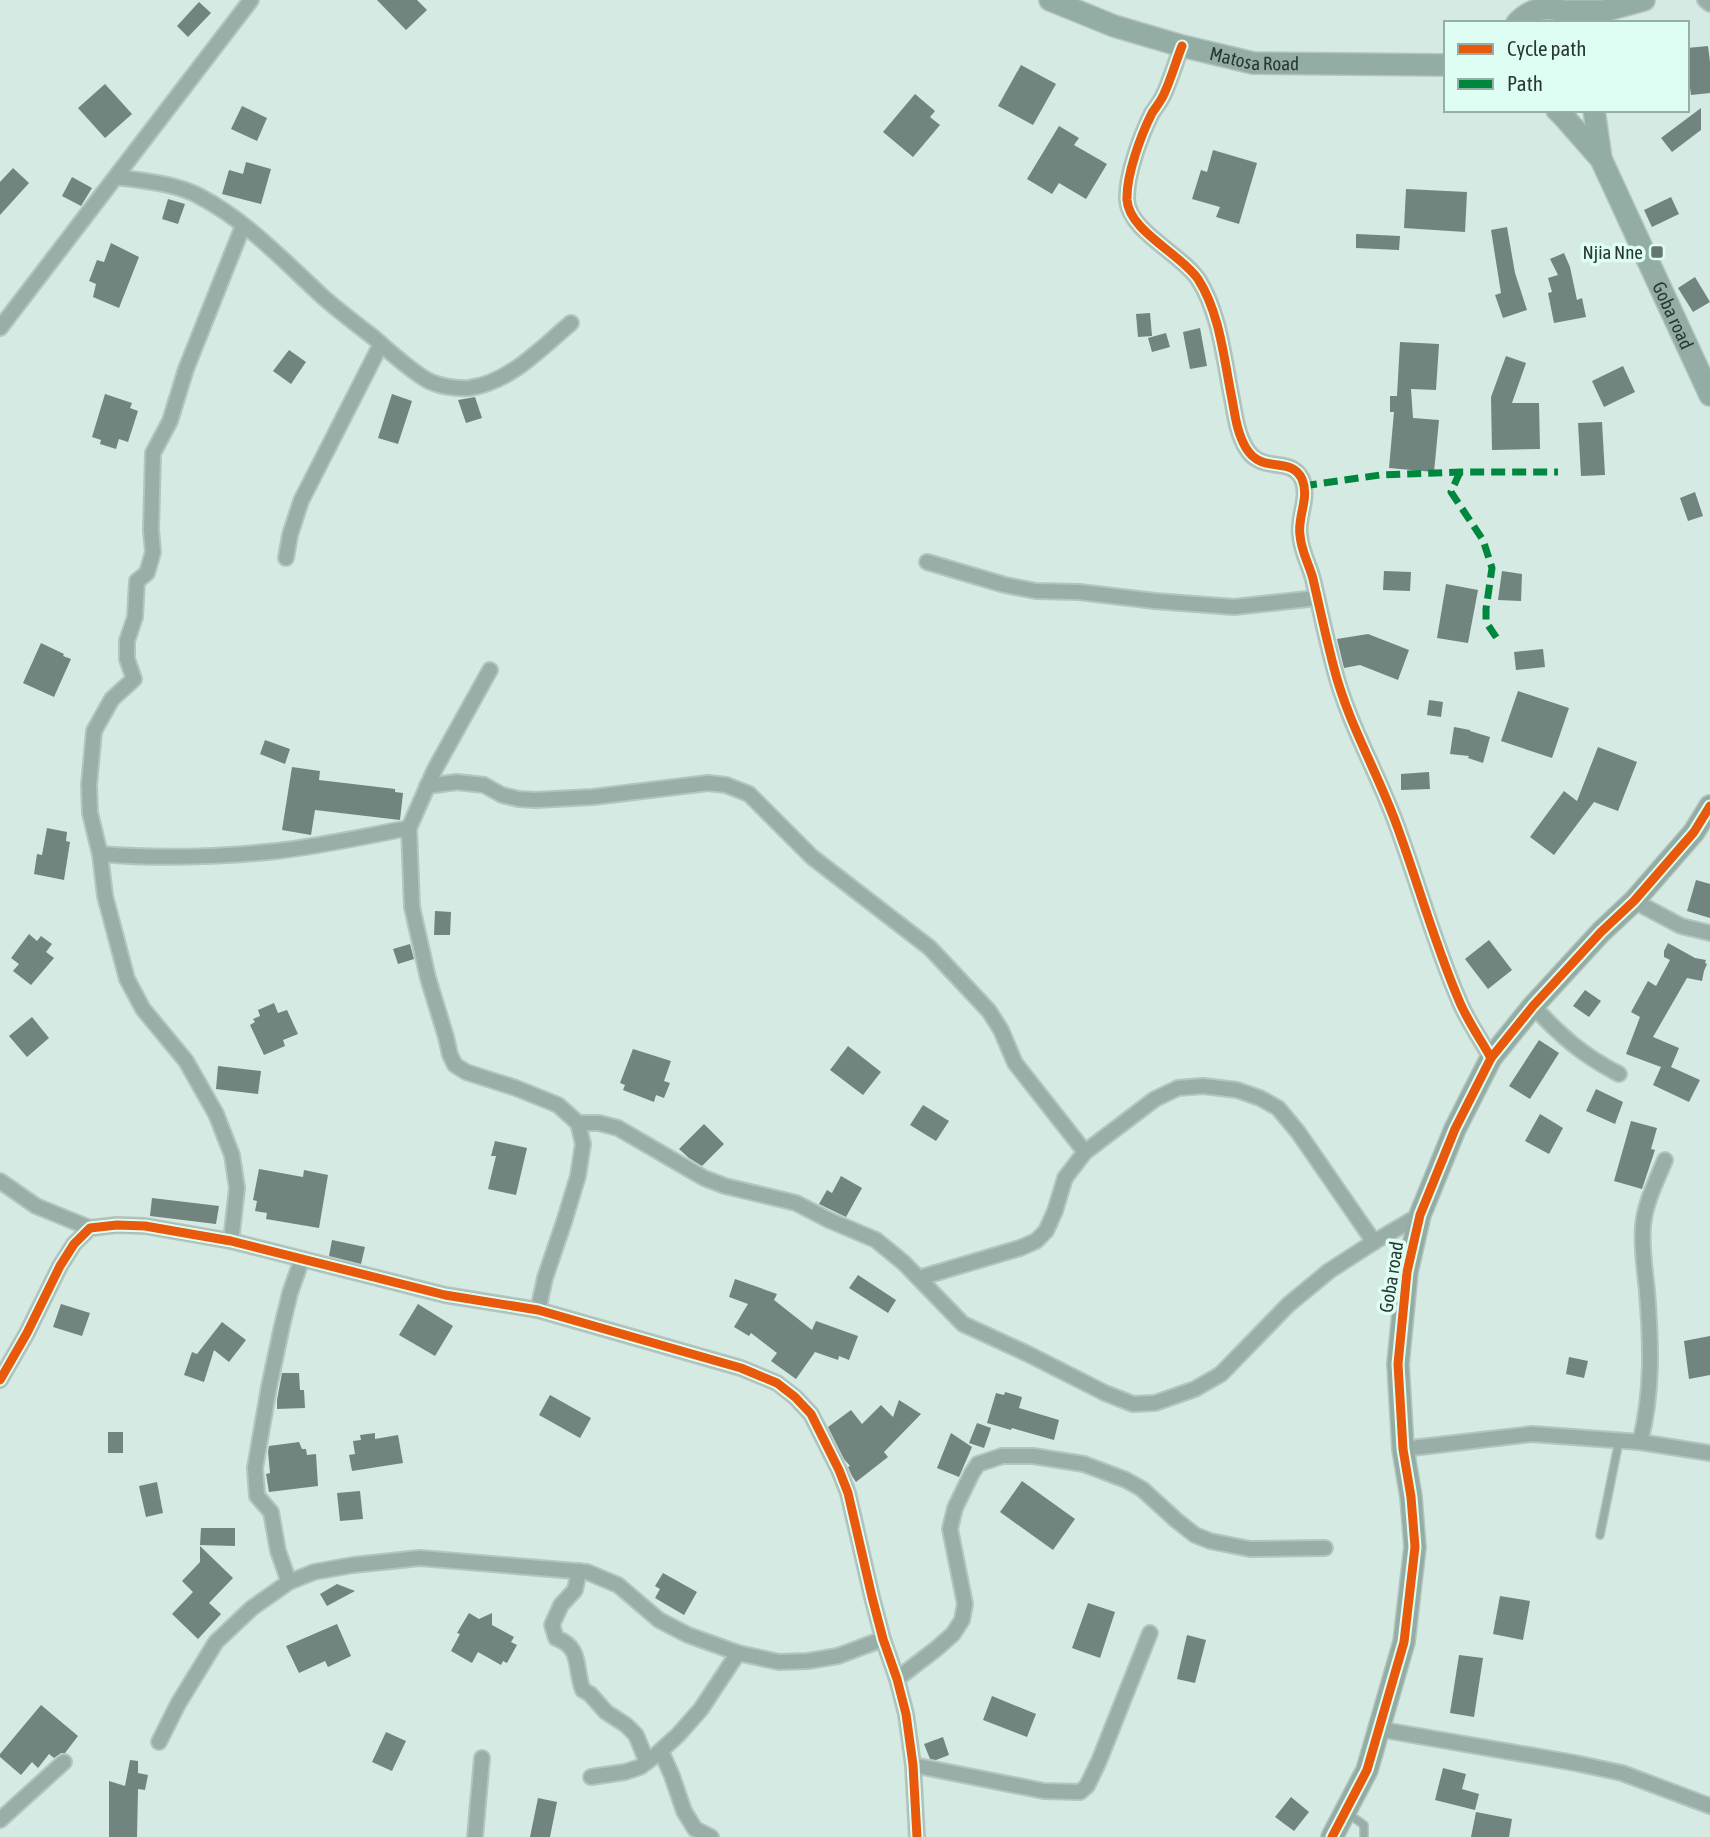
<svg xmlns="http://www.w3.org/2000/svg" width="1710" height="1837" viewBox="0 0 1710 1837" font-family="'Asap Condensed',sans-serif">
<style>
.building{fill:#71847e}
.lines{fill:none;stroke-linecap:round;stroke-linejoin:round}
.lane-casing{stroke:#b3c5be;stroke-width:10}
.street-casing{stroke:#b3c5be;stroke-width:18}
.secondary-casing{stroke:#b3c5be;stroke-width:24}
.lane{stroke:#99aea7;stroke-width:7}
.street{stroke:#99aea7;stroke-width:14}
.secondary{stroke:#93aca4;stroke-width:21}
.quiet{stroke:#00873e;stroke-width:7;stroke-dasharray:14 7;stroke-linecap:butt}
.cycleway-casing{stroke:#dffef3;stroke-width:13}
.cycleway{stroke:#e8590c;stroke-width:9}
.poi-dot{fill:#657670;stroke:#dffef3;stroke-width:2.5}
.labels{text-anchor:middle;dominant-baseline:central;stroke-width:7;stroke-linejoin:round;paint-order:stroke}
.street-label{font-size:19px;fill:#293832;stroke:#dffef3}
.poi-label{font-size:19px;fill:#293832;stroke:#dffef3;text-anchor:end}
</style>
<rect width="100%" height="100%" fill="#d4eae2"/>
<g class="building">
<path d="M377 0H417L427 10 406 30Z"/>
<path d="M199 2 211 13 188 37 177 26Z"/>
<path d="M1708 46 1710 62V93L1691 95 1687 65V48Z"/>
<path d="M1021 65 1056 84 1033 125 998 106Z"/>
<path d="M105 84 132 114 105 138 78 108Z"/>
<path d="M915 94 935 111 930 117 940 125 913 157 883 132Z"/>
<path d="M242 106 267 118 257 141 231 129Z"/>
<path d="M1701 108V130L1672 152 1661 138Z"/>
<path d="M1059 126 1079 138 1074 145 1107 164 1086 199 1059 183 1052 194 1027 179Z"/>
<path d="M1213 150 1257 163 1239 224 1216 217 1220 207 1192 199 1201 170 1207 172Z"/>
<path d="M246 162 271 169 261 204 222 194 229 170 243 174Z"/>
<path d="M13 168 29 183 0 215V182Z"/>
<path d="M72 177 92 188 81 206 62 196Z"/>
<path d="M1406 189 1467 192 1465 232 1404 228Z"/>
<path d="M1671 197 1679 214 1652 227 1644 210Z"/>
<path d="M168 199 185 204 178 224 162 219Z"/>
<path d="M1507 227 1515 273 1527 310 1503 318 1495 295 1501 293 1491 230Z"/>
<path d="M1356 234 1400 236 1399 250 1356 248Z"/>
<path d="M111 243 139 257 119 308 93 297 96 284 89 281 97 260 104 262Z"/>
<path d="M1564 253 1570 267 1577 300 1582 298 1586 317 1554 323 1548 293 1552 292 1548 278 1558 275 1550 259Z"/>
<path d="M1695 277 1710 302 1693 312 1678 288Z"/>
<path d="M1150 313 1152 336 1138 337 1136 314Z"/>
<path d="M1200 328 1207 366 1190 369 1183 332Z"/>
<path d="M1166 333 1170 347 1152 352 1148 338Z"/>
<path d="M1400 342 1439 344 1436 390 1411 389 1413 418 1439 420 1434 472 1389 468 1394 412H1390V396H1397Z"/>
<path d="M289 350 306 362 291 384 273 371Z"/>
<path d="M1506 356 1526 363 1512 403H1539L1540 449 1492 450 1491 397Z"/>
<path d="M1623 366 1635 392 1604 407 1592 381Z"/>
<path d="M105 394 132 403 130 408 138 411 128 442 119 439 116 449 100 444 101 440 92 437Z"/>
<path d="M392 394 412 401 398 444 378 438Z"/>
<path d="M475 397 482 418 466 423 458 400Z"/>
<path d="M1602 422 1605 475 1581 476 1578 423Z"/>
<path d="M1695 492 1703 516 1688 521 1680 498Z"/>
<path d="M1384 571 1411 572 1410 591 1383 590Z"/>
<path d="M1502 571 1522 574 1521 601 1498 600Z"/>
<path d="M1446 584 1478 590 1468 643 1437 638Z"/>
<path d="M1368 634 1409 650 1398 680 1360 665 1344 668 1337 639Z"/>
<path d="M41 643 64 654 63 656 71 659 54 697 23 683Z"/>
<path d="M1543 649 1545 667 1516 670 1514 652Z"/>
<path d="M1518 691 1569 708 1552 758 1501 741Z"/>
<path d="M1429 700 1443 702 1441 717 1427 715Z"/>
<path d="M1454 727 1470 730V731L1490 737 1483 763 1468 758 1469 756 1450 754Z"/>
<path d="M265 740 290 749 285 764 260 754Z"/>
<path d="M1598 747 1637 762 1618 811 1594 802 1554 855 1530 837 1564 791 1577 801Z"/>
<path d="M292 767 320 771 319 780 395 789V792L403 793 400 820 315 810 311 835 282 830Z"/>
<path d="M1429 772 1430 789 1401 790V774Z"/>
<path d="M47 828 67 832 66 841 70 842 64 880 34 874 37 854 42 855Z"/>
<path d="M1696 880 1710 884V918L1687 911Z"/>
<path d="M435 911 451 912 450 935H434Z"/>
<path d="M29 934 37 941 41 936 52 944 46 952 54 958 31 985 13 971 19 964 11 958Z"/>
<path d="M1489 940 1512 970 1488 989 1465 959Z"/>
<path d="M1668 943 1695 958 1706 960 1705 963 1707 964 1704 971 1702 981 1687 978 1653 1037 1679 1048 1671 1067 1700 1080 1689 1102 1653 1085 1661 1067 1626 1054 1640 1017 1631 1012 1648 981 1656 986 1670 960 1664 957V951Z"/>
<path d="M410 944 414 959 398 964 393 949Z"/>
<path d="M1585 990 1601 1001 1589 1017 1573 1006Z"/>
<path d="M274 1003 278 1013 287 1010 298 1034 283 1040 285 1046 264 1055 250 1025 255 1022 253 1019 260 1016 258 1010Z"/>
<path d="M32 1017 49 1038 27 1057 9 1036Z"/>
<path d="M1539 1040 1559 1053 1530 1099 1509 1086Z"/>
<path d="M848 1046 881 1072 863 1095 830 1070Z"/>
<path d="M633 1049 671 1061 664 1081 670 1083 664 1098 656 1095 654 1102 623 1090 625 1085 620 1083Z"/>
<path d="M218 1066 261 1071 258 1094 216 1089Z"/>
<path d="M1596 1089 1623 1102 1615 1124 1586 1111Z"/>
<path d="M923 1105 949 1121 936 1141 910 1125Z"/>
<path d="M1540 1114 1563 1128 1549 1154 1525 1141Z"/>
<path d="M1631 1121 1657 1128 1651 1149 1655 1150 1642 1189 1614 1181Z"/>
<path d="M704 1124 724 1144 702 1166 689 1158 679 1149Z"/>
<path d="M495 1141 527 1148 516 1195 488 1189 496 1156H491Z"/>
<path d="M259 1169 303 1177 304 1170 328 1175 319 1228 266 1219 267 1213 255 1211 257 1201 253 1200Z"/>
<path d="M841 1176 862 1188 846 1217 819 1204 827 1190 832 1193Z"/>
<path d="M152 1198 219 1206 216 1224 150 1216Z"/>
<path d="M332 1240 365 1247 361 1264 329 1256Z"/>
<path d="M858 1275 896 1300 888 1313 849 1288Z"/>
<path d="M735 1279 777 1294 774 1300 812 1330 816 1321 858 1336 849 1360 839 1356 838 1360 815 1352 796 1379 771 1361 777 1353 751 1333 749 1336 734 1327 748 1304 729 1297Z"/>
<path d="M61 1304 90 1313 82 1336 53 1327Z"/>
<path d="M418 1304 453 1326 435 1356 399 1335Z"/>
<path d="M222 1322 246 1340 229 1362 214 1350 204 1382 184 1375 192 1352 197 1354Z"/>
<path d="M1710 1336V1375L1689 1379 1684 1341Z"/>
<path d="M1569 1357 1588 1361 1584 1378 1566 1374Z"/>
<path d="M282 1373H299L300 1390H304L305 1408 277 1409V1400Z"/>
<path d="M1005 1392 1022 1397 1019 1408 1059 1420 1054 1440 1012 1428 1011 1430 987 1423 996 1393 1004 1395Z"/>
<path d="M550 1395 591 1418 580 1438 539 1415Z"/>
<path d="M899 1400 921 1414 884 1452 888 1457 856 1482 852 1476 848 1467 850 1466 844 1459 828 1427 851 1410 862 1424 881 1405 893 1417Z"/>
<path d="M977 1423 991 1428 984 1448 969 1443Z"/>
<rect x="108" y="1432" width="15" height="21"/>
<path d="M375 1433V1439L398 1435 403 1463 352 1471 349 1455 355 1454 353 1441 361 1440 360 1435Z"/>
<path d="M951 1433 972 1447 959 1477 937 1468Z"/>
<path d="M299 1442 302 1449H306L307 1455 316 1454 318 1486 269 1492 266 1474 270 1473 268 1452 269 1446Z"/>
<path d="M1022 1481 1075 1519 1053 1550 1000 1512Z"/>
<path d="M157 1482 163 1513 146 1517 139 1486Z"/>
<path d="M360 1491 363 1519 340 1521 337 1493Z"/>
<path d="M201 1528H235V1546L200 1545Z"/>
<path d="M200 1546 233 1578 209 1603 221 1614 198 1639 172 1614 193 1592 182 1581 200 1562Z"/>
<path d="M663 1573 697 1592 684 1615 655 1598 660 1589 655 1586Z"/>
<path d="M337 1584 355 1591 327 1606 320 1594Z"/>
<path d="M1500 1596 1530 1601 1523 1640 1493 1634Z"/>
<path d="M1088 1603 1115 1612 1100 1658 1072 1648Z"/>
<path d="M469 1613 479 1619 492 1613V1625L514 1637 511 1642 517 1645 507 1663 503 1661 501 1665 478 1652 472 1663 451 1651 460 1634 457 1633Z"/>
<path d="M337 1624 351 1656 328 1667 325 1661 299 1673 286 1646Z"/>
<path d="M1187 1635 1206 1640 1195 1683 1177 1679Z"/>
<path d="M1459 1655 1483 1658 1474 1717 1450 1713Z"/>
<path d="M992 1696 1036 1714 1027 1737 983 1720Z"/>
<path d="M41 1705 78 1736 65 1753H61L54 1758 49 1754 38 1768 32 1762 21 1775 0 1757V1754Z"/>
<path d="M386 1732 406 1741 392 1771 372 1762Z"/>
<path d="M943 1737 949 1755 936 1760 930 1759 924 1744Z"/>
<path d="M130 1760 138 1761V1773L148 1775 145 1790 138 1789 137 1837H109V1781L125 1786Z"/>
<path d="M1443 1768 1466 1774 1462 1789 1479 1794 1475 1810 1435 1800Z"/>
<path d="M1291 1797 1309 1812 1294 1831 1275 1817Z"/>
<path d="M538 1798 557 1802 550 1837H530Z"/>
<path d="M1476 1812 1512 1819 1509 1837H1471Z"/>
</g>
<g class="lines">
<defs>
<g id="lane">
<path d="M1600 1535 1619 1441"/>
<path d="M1346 1812 1364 1825V1837"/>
</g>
<g id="street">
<path d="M1705 0 1710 4"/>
<path d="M1182 46C1176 61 1171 79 1164 94 1161 101 1156 107 1152 113 1141 135 1126 175 1127 200 1129 231 1181 254 1198 279 1220 313 1224 360 1232 399 1235 415 1237 433 1246 448 1262 475 1290 455 1302 479 1310 498 1297 517 1300 535 1301 551 1309 564 1313 579 1320 609 1326 638 1334 668 1348 723 1378 773 1397 826 1418 883 1434 942 1458 998 1466 1019 1480 1038 1491 1058"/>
<path d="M117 177C143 181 175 183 199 196 247 221 284 261 323 297 339 311 356 324 373 337 390 352 408 369 427 380 438 386 456 389 469 388 509 383 541 348 571 323"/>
<path d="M0 328 251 0"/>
<path d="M286 558 290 535 301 501 381 344"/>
<path d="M927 562 1005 585 1036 591 1079 592 1155 601 1234 607 1317 598"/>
<path d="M490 670 435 769 409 828 412 907 428 978 446 1037 450 1055 455 1065 466 1072 516 1088 558 1105 578 1123 583 1144 578 1176 564 1222 545 1278 538 1310"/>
<path d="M427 786 457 782 484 785 502 795 519 799 535 800 593 797 708 783 726 785 749 794 812 857 930 948 989 1011 1001 1030 1015 1063 1085 1152"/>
<path d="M100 854C159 859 219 857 277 851 321 846 366 836 409 828"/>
<path d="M1634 901 1681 926 1710 933"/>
<path d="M1533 1006C1561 1036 1582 1055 1619 1074"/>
<path d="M578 1123H599L618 1128 704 1178 725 1186 796 1203 829 1220 876 1240 904 1263 963 1324 1028 1354 1105 1393 1133 1404 1155 1403 1195 1389 1221 1374 1288 1305 1329 1271 1374 1242 1420 1215"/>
<path d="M0 1181 36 1206 90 1228"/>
<path d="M231 1241 237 1188 232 1155 216 1114 186 1061 143 1009 127 979 105 896 100 854 90 813 89 785 94 731 112 699 134 679 127 659V641L135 617 137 581 147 573 153 552 151 530 153 453 170 421 186 369 243 226"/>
<path d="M919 1278 1020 1248 1036 1241 1046 1231 1055 1211 1065 1178 1085 1152 1155 1099 1178 1088 1203 1086 1237 1090 1260 1098 1278 1108 1298 1132 1374 1242"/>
<path d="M0 1380 27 1333 60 1266 74 1244 90 1228 117 1225 145 1226 231 1241 445 1295 538 1310 741 1368 777 1383 795 1397 811 1414 839 1470 848 1493 872 1597 883 1639 897 1679 906 1714 913 1765 917 1837"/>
<path d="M1640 1442C1653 1393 1651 1342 1647 1291 1645 1270 1641 1248 1643 1226 1645 1203 1656 1182 1665 1160"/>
<path d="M1403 1449 1532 1434 1640 1442 1710 1453"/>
<path d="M579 1571 575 1590 561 1605 552 1625 556 1638C583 1648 574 1668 583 1690L590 1694 606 1712 626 1725 636 1735 647 1762"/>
<path d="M289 1582 278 1551 271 1512 257 1496 255 1468 269 1387 282 1326 290 1293 302 1259"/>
<path d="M897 1679 936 1649 953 1634 962 1620 965 1604 950 1529 955 1508 972 1473 978 1464 1002 1456H1033L1084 1464 1126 1480 1142 1489 1176 1520 1195 1535 1210 1541 1250 1549 1325 1548"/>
<path d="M1378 1729 1575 1763 1622 1773 1710 1806"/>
<path d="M159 1742 178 1704 216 1642 252 1608 289 1582 314 1572 353 1565 420 1558 587 1572 618 1585 659 1620 688 1635 738 1653 779 1662 808 1661 838 1656 883 1639"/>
<path d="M661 1751 672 1776 684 1811 695 1829 711 1837"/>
<path d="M913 1765 1044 1791 1080 1792 1087 1786 1099 1761 1150 1633"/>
<path d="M591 1777 625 1772 640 1767 656 1755 678 1735 701 1709 738 1653"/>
<path d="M0 1820 64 1762"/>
<path d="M475 1837 482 1758"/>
</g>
<g id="secondary">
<path id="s1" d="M1050 0 1114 26 1182 46 1253 63 1446 65"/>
<path d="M1565 11H1604L1644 0"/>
<path d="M1517 23C1535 4 1557 5 1577 19"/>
<path id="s2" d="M1557 110 1564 117 1601 159 1710 395"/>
<path d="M1594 110 1601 159"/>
<path d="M1332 1837 1367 1770 1404 1642 1415 1547 1411 1497 1403 1449 1398 1364 1407 1272 1420 1215 1455 1129 1491 1058 1533 1006 1601 932 1634 901 1694 832 1710 806"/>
</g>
</defs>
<use href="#lane" class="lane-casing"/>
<use href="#street" class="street-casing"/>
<use href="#secondary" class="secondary-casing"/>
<use href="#lane" class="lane"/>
<use href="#street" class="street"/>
<use href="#secondary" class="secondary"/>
<g class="quiet">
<path d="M1460 472 1451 492 1483 540 1492 568 1486 609V622L1500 643"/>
<path d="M1303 486 1380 475 1460 472H1558"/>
</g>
<defs>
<g id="cycleway">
<path d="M1182 46C1176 61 1171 79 1164 94 1161 101 1156 107 1152 113 1141 135 1126 175 1127 200 1129 231 1181 254 1198 279 1220 313 1224 360 1232 399 1235 415 1237 433 1246 448 1262 475 1290 455 1302 479 1310 498 1297 517 1300 535 1301 551 1309 564 1313 579 1320 609 1326 638 1334 668 1348 723 1378 773 1397 826 1418 883 1434 942 1458 998 1466 1019 1480 1038 1491 1058"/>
<path d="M0 1380 27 1333 60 1266 74 1244 90 1228 117 1225 145 1226 231 1241 445 1295 538 1310 741 1368 777 1383 795 1397 811 1414 839 1470 848 1493 872 1597 883 1639 897 1679 906 1714 913 1765 917 1837"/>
<path d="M1332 1837 1367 1770 1404 1642 1415 1547 1411 1497 1403 1449 1398 1364 1407 1272 1420 1215 1455 1129 1491 1058 1533 1006 1601 932 1634 901 1694 832 1710 806"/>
</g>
</defs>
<use href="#cycleway" class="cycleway-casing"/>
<use href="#cycleway" class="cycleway"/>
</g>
<rect class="poi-dot" x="1650" y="245" width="14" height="14" rx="3.5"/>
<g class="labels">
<g class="street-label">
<text stroke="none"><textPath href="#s1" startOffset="214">Matosa Road</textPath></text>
<text stroke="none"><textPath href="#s2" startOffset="238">Goba road</textPath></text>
<text transform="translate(1391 1277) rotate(-81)">Goba road</text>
</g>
<g class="poi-label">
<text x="1643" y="252">Njia Nne</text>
</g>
</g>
<rect x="1444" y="21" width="245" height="91" fill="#dffef3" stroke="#96afa6" stroke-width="2"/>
<rect x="1458" y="44" width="35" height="10" fill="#e8590c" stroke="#96afa6" stroke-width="2"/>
<text x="1507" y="56" font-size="21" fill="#293832">Cycle path</text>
<rect x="1458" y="79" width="35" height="10" fill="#00873e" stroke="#96afa6" stroke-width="2"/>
<text x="1507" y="91" font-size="21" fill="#293832">Path</text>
</svg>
